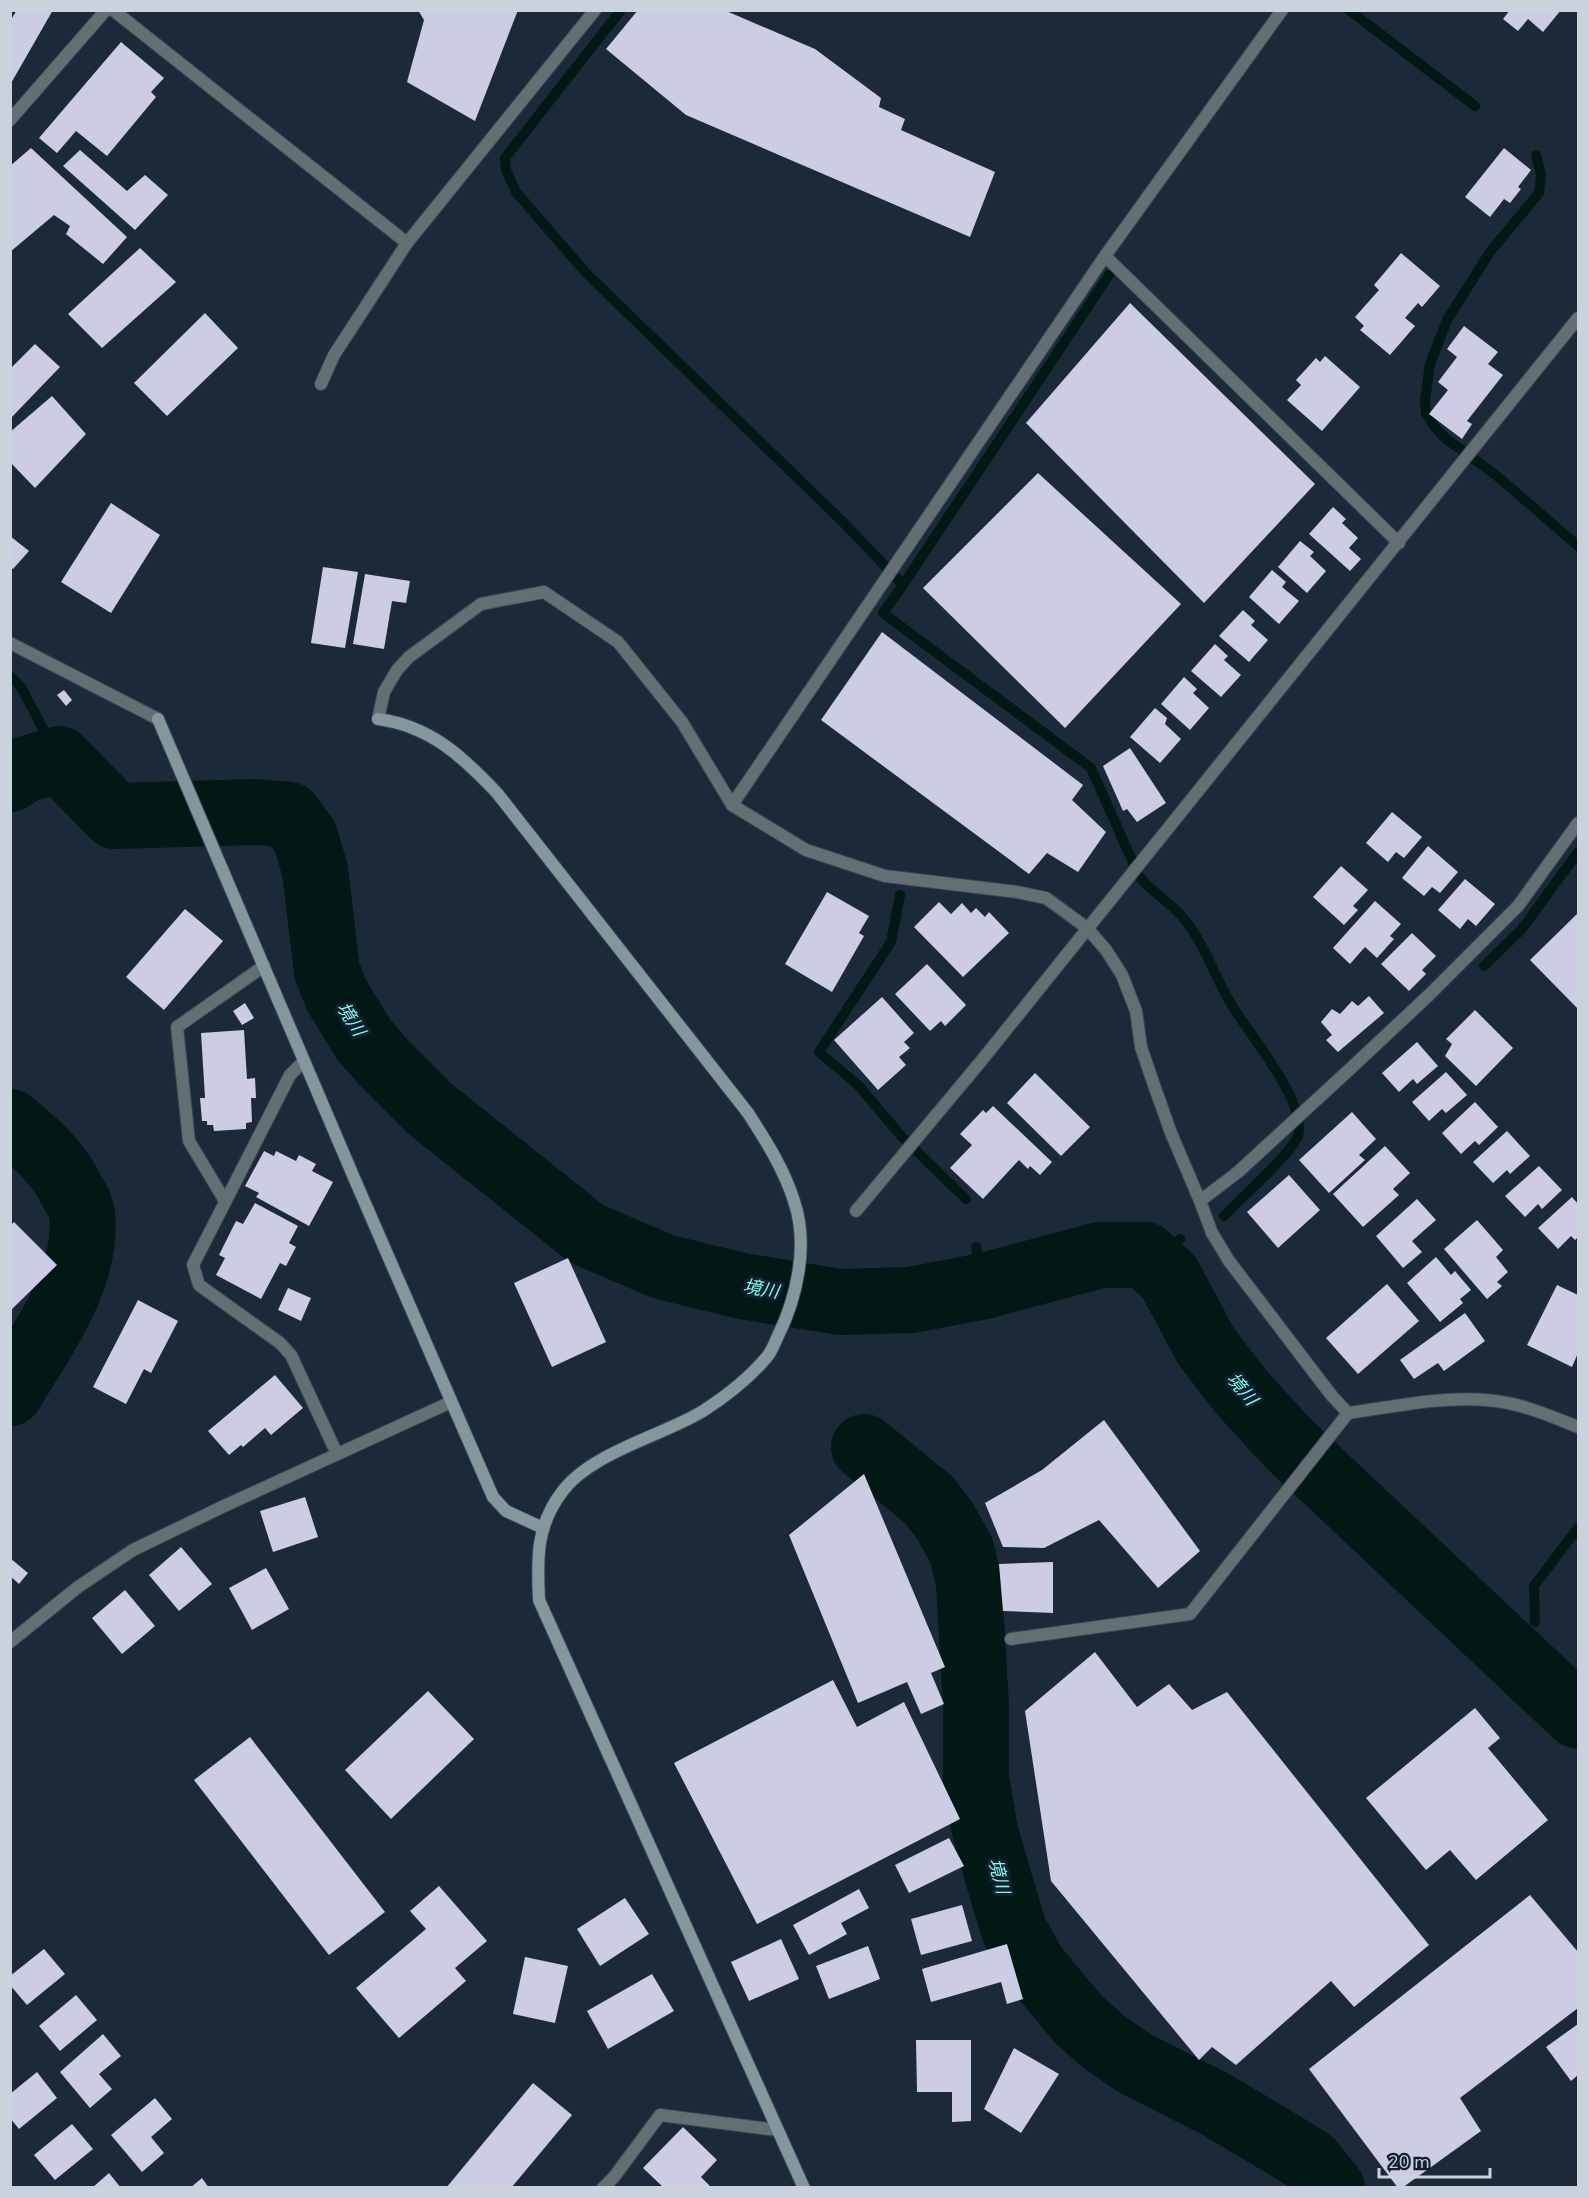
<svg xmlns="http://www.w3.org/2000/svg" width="1589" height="2198" viewBox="0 0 1589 2198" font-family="'Nunito Sans','Noto Sans JP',sans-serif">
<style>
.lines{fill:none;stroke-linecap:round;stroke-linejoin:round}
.stream{stroke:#011815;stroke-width:10}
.river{stroke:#011815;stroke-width:66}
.building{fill:#cccce5}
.lane-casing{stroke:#384453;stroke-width:14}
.street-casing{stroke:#384453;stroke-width:14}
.secondary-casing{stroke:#384453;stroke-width:14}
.lane{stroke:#636f73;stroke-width:12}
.street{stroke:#636f73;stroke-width:12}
.secondary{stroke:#83979d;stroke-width:12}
.labels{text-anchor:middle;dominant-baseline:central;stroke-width:6;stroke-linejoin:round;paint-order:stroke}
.water-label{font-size:18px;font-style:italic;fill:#83f7e8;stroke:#13202f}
</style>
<rect width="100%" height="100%" fill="#1c2939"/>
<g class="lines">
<g class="stream">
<path d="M621 10 505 158 506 170 516 192 586 273 845 524 903 585 883 613 1091 768 1139 876C1152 893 1172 903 1185 920 1205 945 1215 977 1231 1004 1248 1032 1308 1103 1298 1136 1292 1153 1239 1200 1224 1216"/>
<path d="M1349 10 1475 106"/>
<path d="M1536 155 1541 175 1539 193 1490 252 1447 320 1430 364 1425 401 1426 413 1434 426 1445 438 1497 476 1578 546"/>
<path d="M903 585 1109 275"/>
<path d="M10 676 21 687 59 759"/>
<path d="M900 895 891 942 819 1052 859 1086 902 1137 966 1199"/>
<path d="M1484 966 1522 929 1578 852"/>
<path d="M976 1247 984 1286"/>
<path d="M1156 1265 1180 1239"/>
<path d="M1535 1622 1534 1586 1578 1528"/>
</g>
<g class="river">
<path d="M10 779 24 770 59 759 115 816 257 812 289 815 305 837 315 870 327 971 337 996 364 1040 385 1064 429 1108 587 1234 664 1267 742 1286 840 1302 911 1300 984 1286 1100 1255H1145L1169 1277 1206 1346 1242 1393 1289 1444 1578 1716"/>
<path d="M10 1122C36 1143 59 1163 73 1193 77 1199 81 1207 82 1214 89 1278 41 1341 10 1393"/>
<path d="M864 1447 929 1500 945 1521 962 1552 969 1583 976 1707V1779L985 1831 1001 1887 1014 1930 1034 1966 1078 2019 1105 2043 1136 2064 1215 2104 1284 2145 1310 2161 1332 2188"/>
</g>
</g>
<g class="building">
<path d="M17 10H53L10 85V21Z"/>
<path d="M418 10H518L475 121 407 82 424 20Z"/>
<path d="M638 10H724L815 49 881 98 879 107 905 119 901 130 995 172 970 237 686 115 606 49Z"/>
<path d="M1510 10H1561L1543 32 1528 19 1518 31 1503 19Z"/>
<path d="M121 42 164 78 151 92 156 97 107 156 76 131 57 153 39 138Z"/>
<path d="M31 148 127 237 103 264 66 234 70 226 54 215 10 252V166Z"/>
<path d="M1504 148 1531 170 1518 187 1521 189 1510 203 1504 199 1490 217 1465 197Z"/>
<path d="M80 150 127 191 145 175 168 195 135 230 63 166Z"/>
<path d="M140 248 176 282 102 348 68 314Z"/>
<path d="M1401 253 1440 286 1422 307 1418 303 1405 318 1415 326 1390 355 1360 330 1364 326 1355 317 1379 290 1374 285Z"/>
<path d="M1130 303 1315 484 1204 603 1026 423Z"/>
<path d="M205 313 238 348 167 416 134 383Z"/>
<path d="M1464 326 1498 352 1488 364 1503 375 1467 421 1472 424 1462 439 1429 414 1448 390 1438 382 1457 357 1447 349Z"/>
<path d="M35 344 60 367 10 419V369Z"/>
<path d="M1325 356 1360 387 1322 431 1287 400 1301 385 1296 380 1316 358 1320 362Z"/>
<path d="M52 396 86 434 35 488 10 462V432Z"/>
<path d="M1038 473 1181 604 1065 728 923 588Z"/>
<path d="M111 503 160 535 111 613 61 582Z"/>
<path d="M1333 507 1346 519 1342 523 1358 538 1349 548 1361 559 1350 571 1309 534Z"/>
<path d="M10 536 29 551 13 569 10 567Z"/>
<path d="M1300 541 1314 552 1310 556 1326 571 1307 593 1278 567Z"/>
<path d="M323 567 358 572 345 648 311 643Z"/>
<path d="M1272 570 1286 582 1282 587 1299 601 1279 624 1249 597Z"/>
<path d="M365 574 410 581 406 603 392 601 384 649 353 644Z"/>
<path d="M1243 610 1255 621 1251 625 1268 640 1249 662 1219 636Z"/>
<path d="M882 632 1083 785 1072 800 1106 832 1078 872 1047 853 1029 874 821 720Z"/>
<path d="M1215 644 1228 656 1224 660 1241 675 1221 697 1191 671Z"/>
<path d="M1184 677 1197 689 1193 693 1209 708 1190 730 1161 704Z"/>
<path d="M64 690 72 700 66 706 57 695Z"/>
<path d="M1155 708 1167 718 1165 724 1181 739 1160 763 1130 737Z"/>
<path d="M1130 748 1166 803 1137 822 1127 809 1123 811 1103 766Z"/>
<path d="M1392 812 1422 837 1404 858 1396 852 1388 862 1366 843Z"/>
<path d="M1428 846 1458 872 1440 893 1432 887 1424 896 1402 878Z"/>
<path d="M1341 866 1368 890 1353 906 1358 910 1344 925 1313 897Z"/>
<path d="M1465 879 1495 904 1476 926 1468 919 1460 929 1438 910Z"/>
<path d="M827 892 869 916 859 933 864 936 832 992 785 964Z"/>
<path d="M1375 901 1401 924 1390 936 1394 939 1377 958 1365 947 1350 964 1333 948Z"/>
<path d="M939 902 951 914 962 903 971 913 976 908 985 917 989 912 1009 933 963 977 914 927Z"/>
<path d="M185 909 223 941 164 1010 126 977Z"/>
<path d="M1578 913V1009L1530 960Z"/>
<path d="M1412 933 1436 956 1422 970 1426 974 1409 991 1381 964Z"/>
<path d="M927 964 966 1005 945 1026 941 1021 930 1031 895 994Z"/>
<path d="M1369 996 1384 1013 1338 1052 1326 1040 1332 1035 1321 1022 1332 1009 1340 1014 1352 1001 1358 1006Z"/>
<path d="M882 997 914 1033 904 1042 910 1048 899 1057 906 1065 878 1090 834 1040Z"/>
<path d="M245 1003 254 1018 242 1025 233 1011Z"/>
<path d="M1475 1010 1513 1048 1476 1086 1445 1056 1452 1044 1446 1039Z"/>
<path d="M244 1030 247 1079 255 1078 256 1098H251L252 1122 246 1123V1129L214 1131 213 1125H207V1121H202L200 1098H205L201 1033Z"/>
<path d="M1417 1042 1438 1066 1417 1084 1413 1079 1399 1092 1382 1073Z"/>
<path d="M1446 1072 1467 1095 1446 1113 1442 1109 1429 1121 1412 1102Z"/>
<path d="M1035 1073 1090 1127 1061 1156 1007 1103Z"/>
<path d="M1475 1102 1498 1127 1479 1145 1475 1141 1461 1154 1442 1133Z"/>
<path d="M993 1106 1052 1162 1040 1175 1030 1166 1028 1169 1019 1160 983 1199 950 1168 972 1145 960 1134 983 1110 986 1113Z"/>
<path d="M1352 1112 1376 1139 1359 1155 1365 1160 1329 1193 1299 1160Z"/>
<path d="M1507 1131 1530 1156 1510 1174 1507 1170 1493 1183 1473 1162Z"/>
<path d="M1385 1146 1410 1173 1393 1189 1399 1195 1363 1227 1333 1194Z"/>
<path d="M264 1151 274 1156 276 1151 296 1161 299 1155 316 1164 312 1171 333 1182 309 1226 256 1197 259 1193 245 1186Z"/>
<path d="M1539 1166 1562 1190 1542 1209 1538 1204 1525 1217 1505 1196Z"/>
<path d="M1289 1175 1320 1210 1278 1248 1247 1212Z"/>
<path d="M1572 1197 1578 1204V1237L1575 1240 1571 1236 1558 1249 1538 1228Z"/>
<path d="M1417 1199 1436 1220 1412 1241 1422 1252 1403 1268 1376 1236Z"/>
<path d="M255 1203 298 1226 289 1243 296 1247 286 1266 280 1263 261 1299 216 1275 225 1258 219 1255 236 1221 243 1224Z"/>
<path d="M1477 1220 1503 1250 1496 1257 1508 1272 1497 1282 1502 1286 1487 1299 1444 1249Z"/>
<path d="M14 1222 57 1265 10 1311V1226Z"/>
<path d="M1436 1257 1451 1275 1455 1271 1471 1290 1460 1299 1463 1303 1440 1322 1407 1283Z"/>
<path d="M568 1258 606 1342 552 1367 514 1283Z"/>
<path d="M1387 1284 1419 1321 1358 1374 1326 1338Z"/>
<path d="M1557 1285 1578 1295V1353L1572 1367 1527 1345Z"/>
<path d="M288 1288 311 1298 301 1321 278 1310Z"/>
<path d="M138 1300 178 1321 151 1373 144 1369 126 1404 93 1387Z"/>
<path d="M1465 1313 1485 1341 1444 1371 1438 1363 1414 1379 1400 1360Z"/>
<path d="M275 1375 303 1408 271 1435 265 1428 243 1447 241 1445 229 1455 208 1431Z"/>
<path d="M1104 1420 1200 1551 1158 1588 1099 1520 1044 1548 1003 1547 985 1503 1042 1470Z"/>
<path d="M864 1474 945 1667 931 1673 944 1704 921 1714 907 1682 858 1703 789 1535Z"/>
<path d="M305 1497 318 1537 273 1552 260 1511Z"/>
<path d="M181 1547 212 1584 179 1611 149 1575Z"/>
<path d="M10 1558 28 1573 19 1584 10 1576Z"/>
<path d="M1053 1562V1613L1003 1611 999 1564Z"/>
<path d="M266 1568 289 1609 252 1630 229 1588Z"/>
<path d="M125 1590 155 1626 122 1654 92 1618Z"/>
<path d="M1095 1652 1137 1707 1169 1684 1192 1710 1227 1692 1429 1945 1354 2007 1331 1981 1236 2065 1212 2047 1199 2060 1051 1881 1025 1711Z"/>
<path d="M833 1680 857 1727 904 1702 960 1819 757 1924 674 1763Z"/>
<path d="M428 1691 474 1739 391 1819 345 1770Z"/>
<path d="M1475 1708 1500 1738 1488 1748 1548 1820 1476 1880 1450 1850 1426 1870 1366 1798Z"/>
<path d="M250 1737 385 1912 329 1955 194 1780Z"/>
<path d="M949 1838 964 1866 909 1893 895 1865Z"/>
<path d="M439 1886 487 1941 455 1968 466 1981 399 2038 356 1988 426 1929 410 1911Z"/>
<path d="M859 1889 869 1908 841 1923 847 1934 809 1955 793 1925Z"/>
<path d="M1530 1895 1578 1952V2008L1460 2098 1481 2131 1402 2188H1398L1309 2069Z"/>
<path d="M625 1898 649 1934 600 1966 577 1929Z"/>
<path d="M962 1905 972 1941 921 1955 911 1919Z"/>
<path d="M781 1939 799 1979 749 2001 731 1962Z"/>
<path d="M1007 1944 1023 1999 1007 2004 1001 1982 931 2002 922 1969Z"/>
<path d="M868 1946 880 1979 829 1999 816 1966Z"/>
<path d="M44 1949 65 1974 27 2005 10 1985V1976Z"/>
<path d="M525 1957 568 1966 555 2023 513 2014Z"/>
<path d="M652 1974 674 2011 608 2049 587 2011Z"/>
<path d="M76 1995 97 2020 60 2051 39 2026Z"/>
<path d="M1578 2024V2075L1571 2081 1546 2047Z"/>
<path d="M103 2034 121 2056 99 2074 112 2089 90 2108 60 2072Z"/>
<path d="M916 2040H971V2121L952 2122V2092H917Z"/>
<path d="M1014 2048 1059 2074 1021 2133 984 2109Z"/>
<path d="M37 2072 57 2098 19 2129 10 2118V2094Z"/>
<path d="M533 2083 572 2115 511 2188H446Z"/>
<path d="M155 2098 172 2119 151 2137 164 2153 142 2172 111 2135Z"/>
<path d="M72 2124 93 2149 55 2180 34 2155Z"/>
<path d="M683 2127 717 2160 701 2177 712 2188H664L643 2168Z"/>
<path d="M109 2173 121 2188H92Z"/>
<path d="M202 2178 209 2188H190Z"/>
</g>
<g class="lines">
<defs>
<path id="lane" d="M304 1061 290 1075 193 1265 199 1285 280 1343 291 1355 337 1454"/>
<g id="street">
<path d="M113 10 407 243"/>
<path d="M10 120 106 10"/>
<path d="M1105 256 1399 543"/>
<path d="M321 384 334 355 407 243 595 10"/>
<path d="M10 643 158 719"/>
<path d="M378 719 384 692 397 670 409 657 481 604 544 592 618 642 682 722 732 805 806 850 885 876 1017 892 1046 898 1087 928 1106 950 1122 975 1136 1011 1141 1047 1154 1085 1171 1133 1200 1201 1212 1233 1229 1261 1332 1396 1348 1413C1393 1407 1441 1396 1486 1400 1518 1402 1548 1415 1578 1427"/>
<path d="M732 805 1105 256 1282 10"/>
<path d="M225 1201 189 1141 177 1027 264 966"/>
<path d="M1200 1201 1238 1172 1350 1069 1429 995 1518 906 1578 823"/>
<path d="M856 1211 982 1060 1578 318"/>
<path d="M1011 1639 1190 1614 1348 1413"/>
<path d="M10 1642 78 1587 133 1550 222 1507 451 1402"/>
<path d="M603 2188 614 2177 660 2115 777 2130"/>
</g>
<g id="secondary">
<path d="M158 719 358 1187 493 1497 506 1511 543 1528"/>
<path d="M378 719C430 726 462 756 497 793L748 1113C766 1141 784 1169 794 1201 809 1245 797 1298 777 1338 774 1345 771 1353 766 1358 749 1378 725 1397 703 1411 662 1436 590 1453 562 1492 536 1526 537 1559 539 1600L804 2188"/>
</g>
</defs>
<use href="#lane" class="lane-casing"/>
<use href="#street" class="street-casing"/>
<use href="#secondary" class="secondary-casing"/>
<use href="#lane" class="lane"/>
<use href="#street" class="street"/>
<use href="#secondary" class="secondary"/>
</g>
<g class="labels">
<g class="water-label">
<text transform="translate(351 1019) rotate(58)">境川</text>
<text transform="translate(761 1289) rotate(10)">境川</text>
<text transform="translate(1242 1389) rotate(50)">境川</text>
<text transform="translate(999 1876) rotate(76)">境川</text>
</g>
</g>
<rect width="1589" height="2198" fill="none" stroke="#c9d2dd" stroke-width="24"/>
<path d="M1379 2168v9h111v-9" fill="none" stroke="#c9d2dd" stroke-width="3"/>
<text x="1388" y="2168" font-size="18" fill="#c9d2dd" stroke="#13202f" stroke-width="4.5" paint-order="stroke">20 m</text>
</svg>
